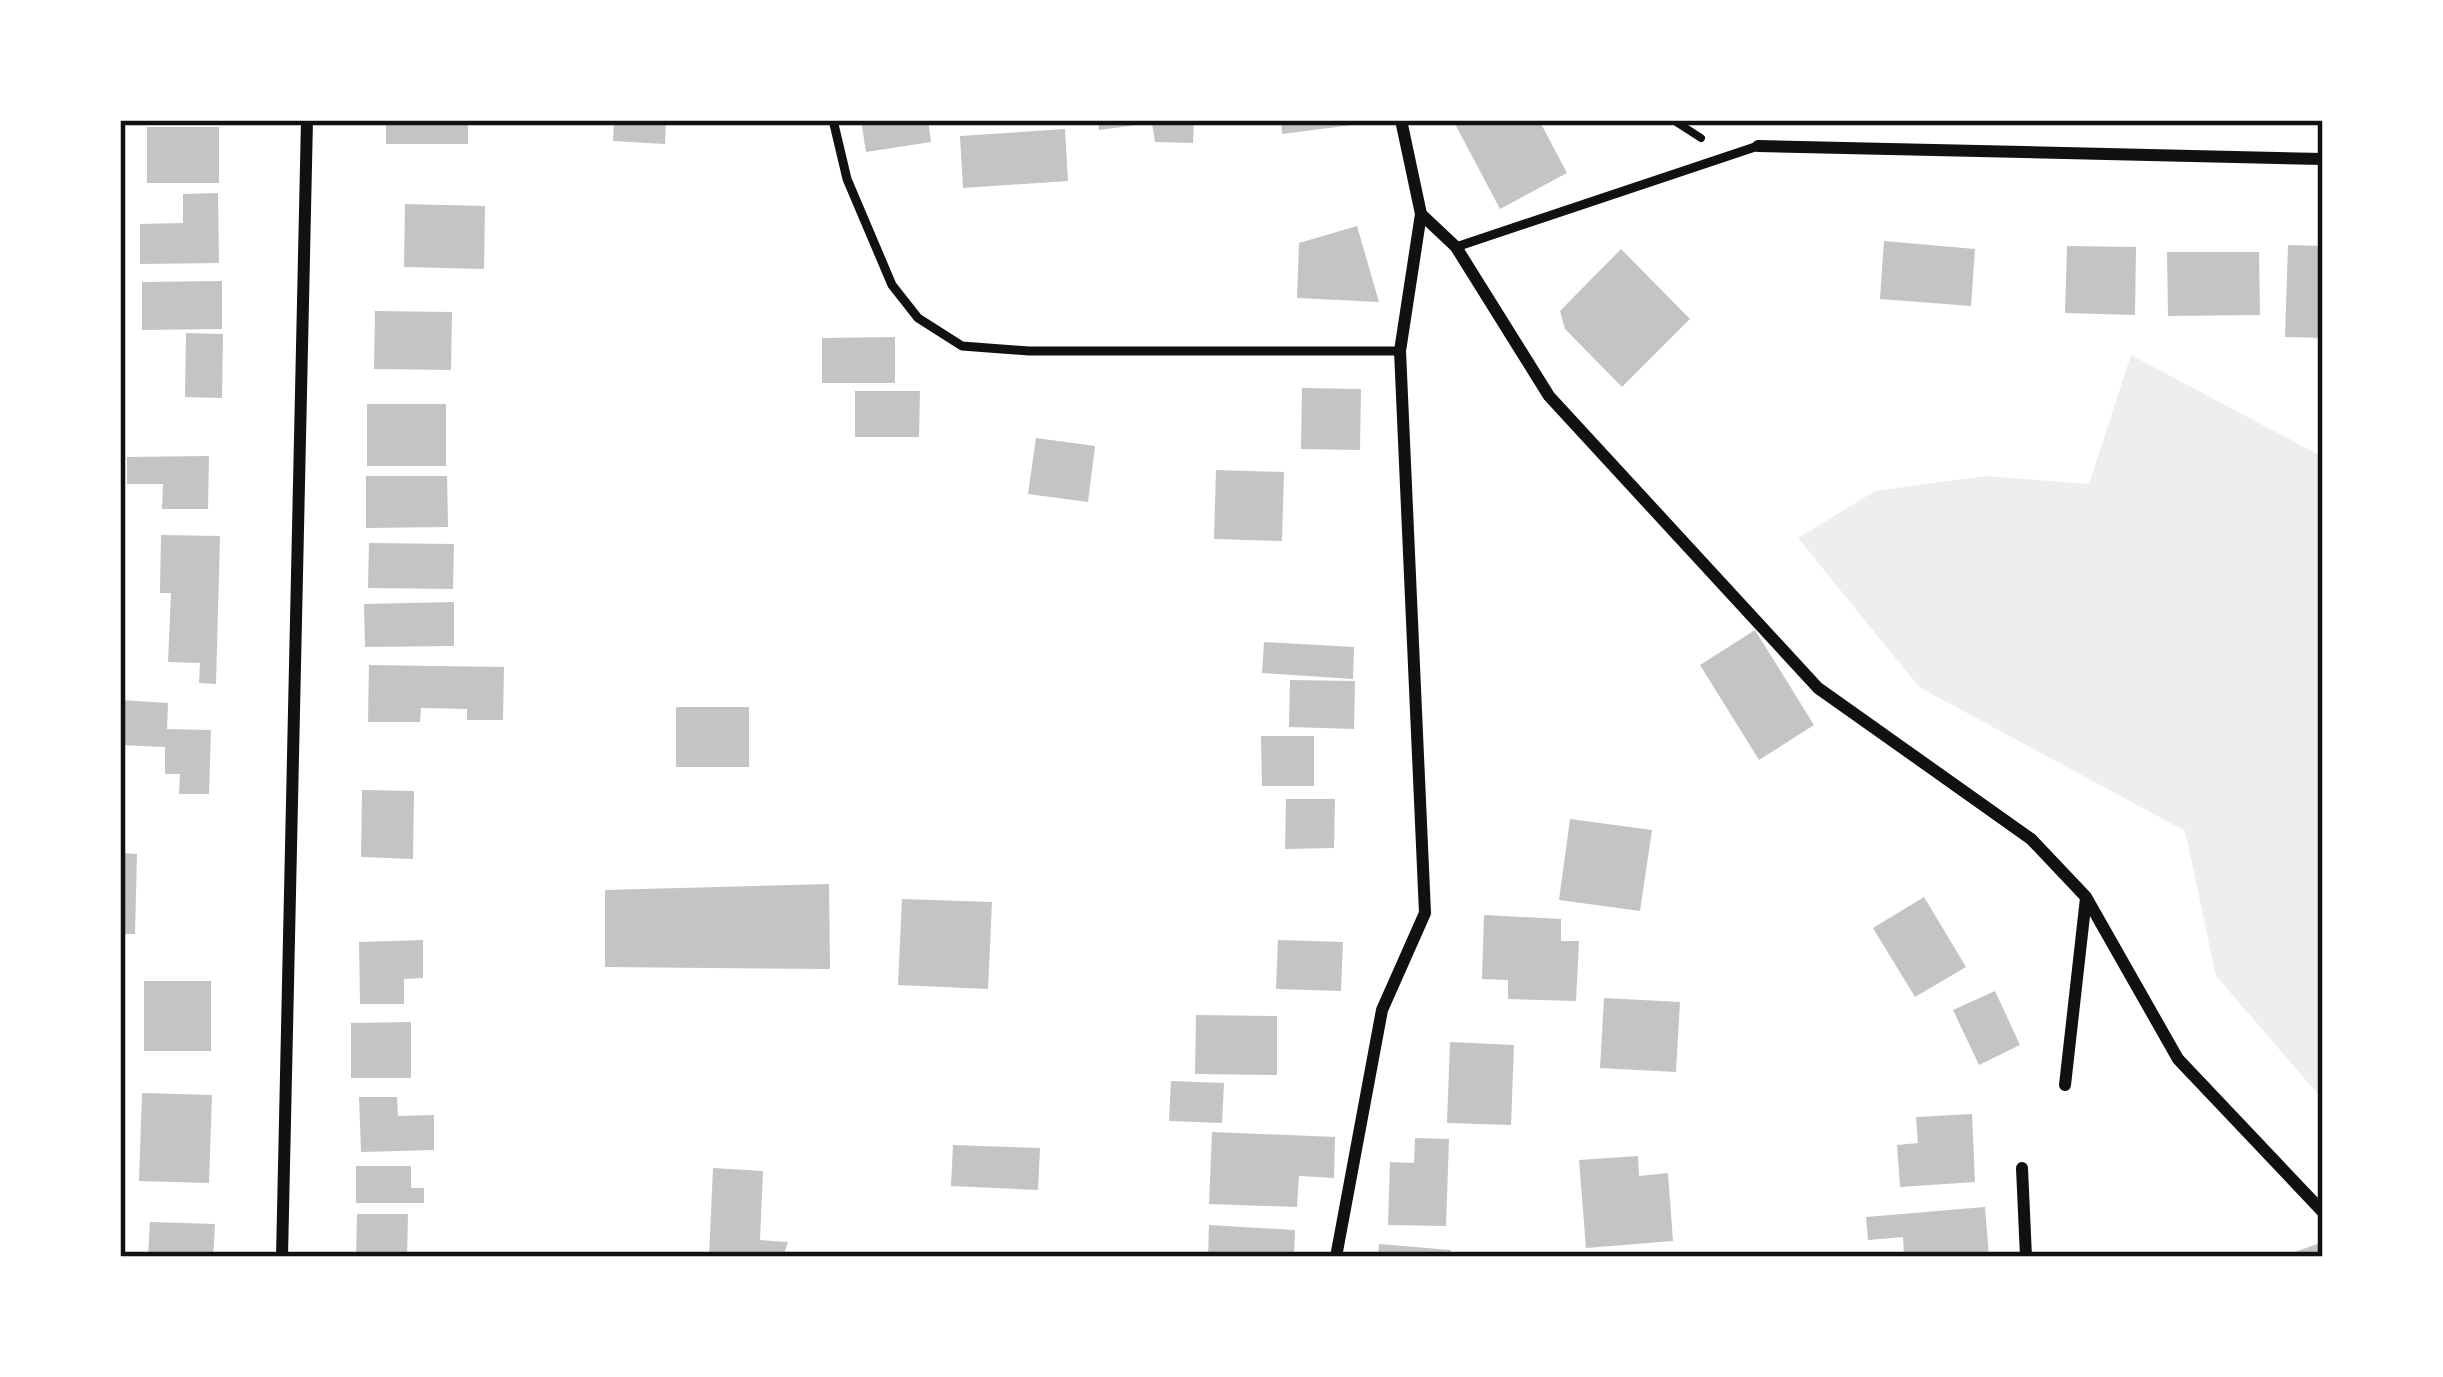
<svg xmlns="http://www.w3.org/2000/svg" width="2443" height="1377" viewBox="0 0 2443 1377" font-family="'Golos Text',sans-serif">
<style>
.green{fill:#eee}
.building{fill:#c4c4c4}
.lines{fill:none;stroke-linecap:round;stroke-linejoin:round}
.path{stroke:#111;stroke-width:8}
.service{stroke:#111;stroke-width:9}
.minor{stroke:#111;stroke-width:12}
.neatline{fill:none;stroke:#111;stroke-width:4.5}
</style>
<rect width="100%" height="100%" fill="#fff"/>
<path class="green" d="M2131 355 2323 457V1100L2216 976 2185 831 1919 687 1798 538 1875 491 1985 476 2089 484Z"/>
<g class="building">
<rect x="386" y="120" width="82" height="24"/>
<path d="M614 120H666L665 144 613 141Z"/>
<path d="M861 120H928L931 142 866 152Z"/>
<path d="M1098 120H1194L1193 143 1155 142 1152 123 1099 130Z"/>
<path d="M1281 120H1352V125L1282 134Z"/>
<path d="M1453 120H1539L1567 173 1500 209Z"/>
<rect x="147" y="127" width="72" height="56"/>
<path d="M1065 129 1068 181 963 188 960 136Z"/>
<path d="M218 193 219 263 140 264V224L183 223V194Z"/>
<path d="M405 204 485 206 484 269 404 267Z"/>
<path d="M1357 226 1379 302 1297 298 1299 243Z"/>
<path d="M1884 241 1975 249 1971 306 1880 299Z"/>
<path d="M2288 245 2323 246V338L2285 337Z"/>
<path d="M2067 246 2136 247 2135 315 2065 313Z"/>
<path d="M1621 249 1690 319 1622 387 1565 329 1560 311Z"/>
<path d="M2167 252H2259L2260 315 2168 316Z"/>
<path d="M222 281V329L142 330V282Z"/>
<path d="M375 311 452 312 451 370 374 369Z"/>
<path d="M186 333 223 334 222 398 185 397Z"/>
<path d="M895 337V383H822V338Z"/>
<path d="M1302 388 1361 389 1360 450 1301 449Z"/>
<path d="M855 391H920L919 437H855Z"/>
<rect x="367" y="404" width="79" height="62"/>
<path d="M1036 438 1095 446 1088 502 1028 494Z"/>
<path d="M209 456 208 509H162L163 484H127V457Z"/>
<path d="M1216 470 1284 472 1282 541 1214 539Z"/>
<path d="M366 476H447L448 527 366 528Z"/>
<path d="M161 535 220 536 216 684 199 683 200 663 168 662 171 593H160Z"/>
<path d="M369 543 454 544 453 589 368 588Z"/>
<path d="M454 602V646L365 647 364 604Z"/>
<path d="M1755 630 1814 725 1759 760 1700 665Z"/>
<path d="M1264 642 1354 647 1353 679 1262 673Z"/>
<path d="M369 665 504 667 503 720H467V709L421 708 420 722H368Z"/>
<path d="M1290 680 1355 681 1354 729 1289 727Z"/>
<path d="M120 700 168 703 167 729 211 730 209 794H179L180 774H165V747L120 745Z"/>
<rect x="676" y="707" width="73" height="60"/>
<path d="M1261 736H1314V786H1262Z"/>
<path d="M362 790 414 791 413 859 361 857Z"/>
<path d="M1286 799H1335L1334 848 1285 849Z"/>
<path d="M1570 819 1652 830 1640 911 1559 900Z"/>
<path d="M120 853 137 854 135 934H120Z"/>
<path d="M829 884 830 969 605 967V890Z"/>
<path d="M1924 897 1966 967 1915 997 1873 928Z"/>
<path d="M902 899 992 902 988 989 898 985Z"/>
<path d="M1484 915 1561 919V941H1579L1576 1001 1508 999V980L1482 979Z"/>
<path d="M423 940V978L404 979V1004H360L359 942Z"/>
<path d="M1278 940 1343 942 1341 991 1276 989Z"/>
<rect x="144" y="981" width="67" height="70"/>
<path d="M1995 991 2020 1045 1979 1065 1953 1010Z"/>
<path d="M1604 998 1680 1002 1676 1072 1600 1068Z"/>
<path d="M1196 1015 1277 1016V1075L1195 1074Z"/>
<path d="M411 1022V1078H351V1023Z"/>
<path d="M1450 1042 1514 1045 1511 1125 1447 1123Z"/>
<path d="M1171 1081 1224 1083 1222 1123 1169 1121Z"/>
<path d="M142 1093 212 1095 209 1183 139 1181Z"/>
<path d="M359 1097H397L398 1116 434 1115V1150L361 1152Z"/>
<path d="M1972 1114 1975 1182 1900 1187 1897 1145 1918 1143 1916 1117Z"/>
<path d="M1212 1132 1335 1137 1334 1178 1299 1176 1297 1207 1209 1204Z"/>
<path d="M1415 1138 1449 1139 1446 1226 1388 1225 1390 1162 1414 1163Z"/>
<path d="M953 1145 1040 1148 1038 1190 951 1186Z"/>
<path d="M1638 1156 1639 1176 1668 1173 1673 1241 1586 1248 1579 1160Z"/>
<path d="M356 1166H411V1188H424V1203H356Z"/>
<path d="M713 1168 763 1171 760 1240 788 1242 783 1257H709Z"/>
<path d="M1985 1207 1989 1257H1904L1903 1237 1868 1240 1866 1217Z"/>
<path d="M357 1214H408L407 1257H356Z"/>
<path d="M150 1222 215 1224 213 1257H148Z"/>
<path d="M1209 1225 1295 1230 1294 1257H1208Z"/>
<path d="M2323 1242V1257H2283V1256Z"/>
<path d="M1379 1244 1451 1250V1257H1378Z"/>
</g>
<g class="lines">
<path class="path" d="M1673 120 1701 138"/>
<g class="service">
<path d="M833 120 847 179 892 285 918 318 962 346 1029 351H1400"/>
<path d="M1456 247 1758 146"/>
</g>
<g class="minor">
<path d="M1758 146 2323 159"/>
<path d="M1421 214 1456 247 1549 396 1818 688 2031 839 2086 897 2178 1059 2323 1212"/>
<path d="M2065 1085 2086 898"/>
<path d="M2022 1168 2026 1257"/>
<path d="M282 1257 307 120"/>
<path d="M1336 1257 1382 1010 1425 913 1400 351 1421 214 1401 120"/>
</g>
</g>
<rect width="2443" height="1377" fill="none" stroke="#ffffff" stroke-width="246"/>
<rect x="123" y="123" width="2197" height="1131" class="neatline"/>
</svg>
